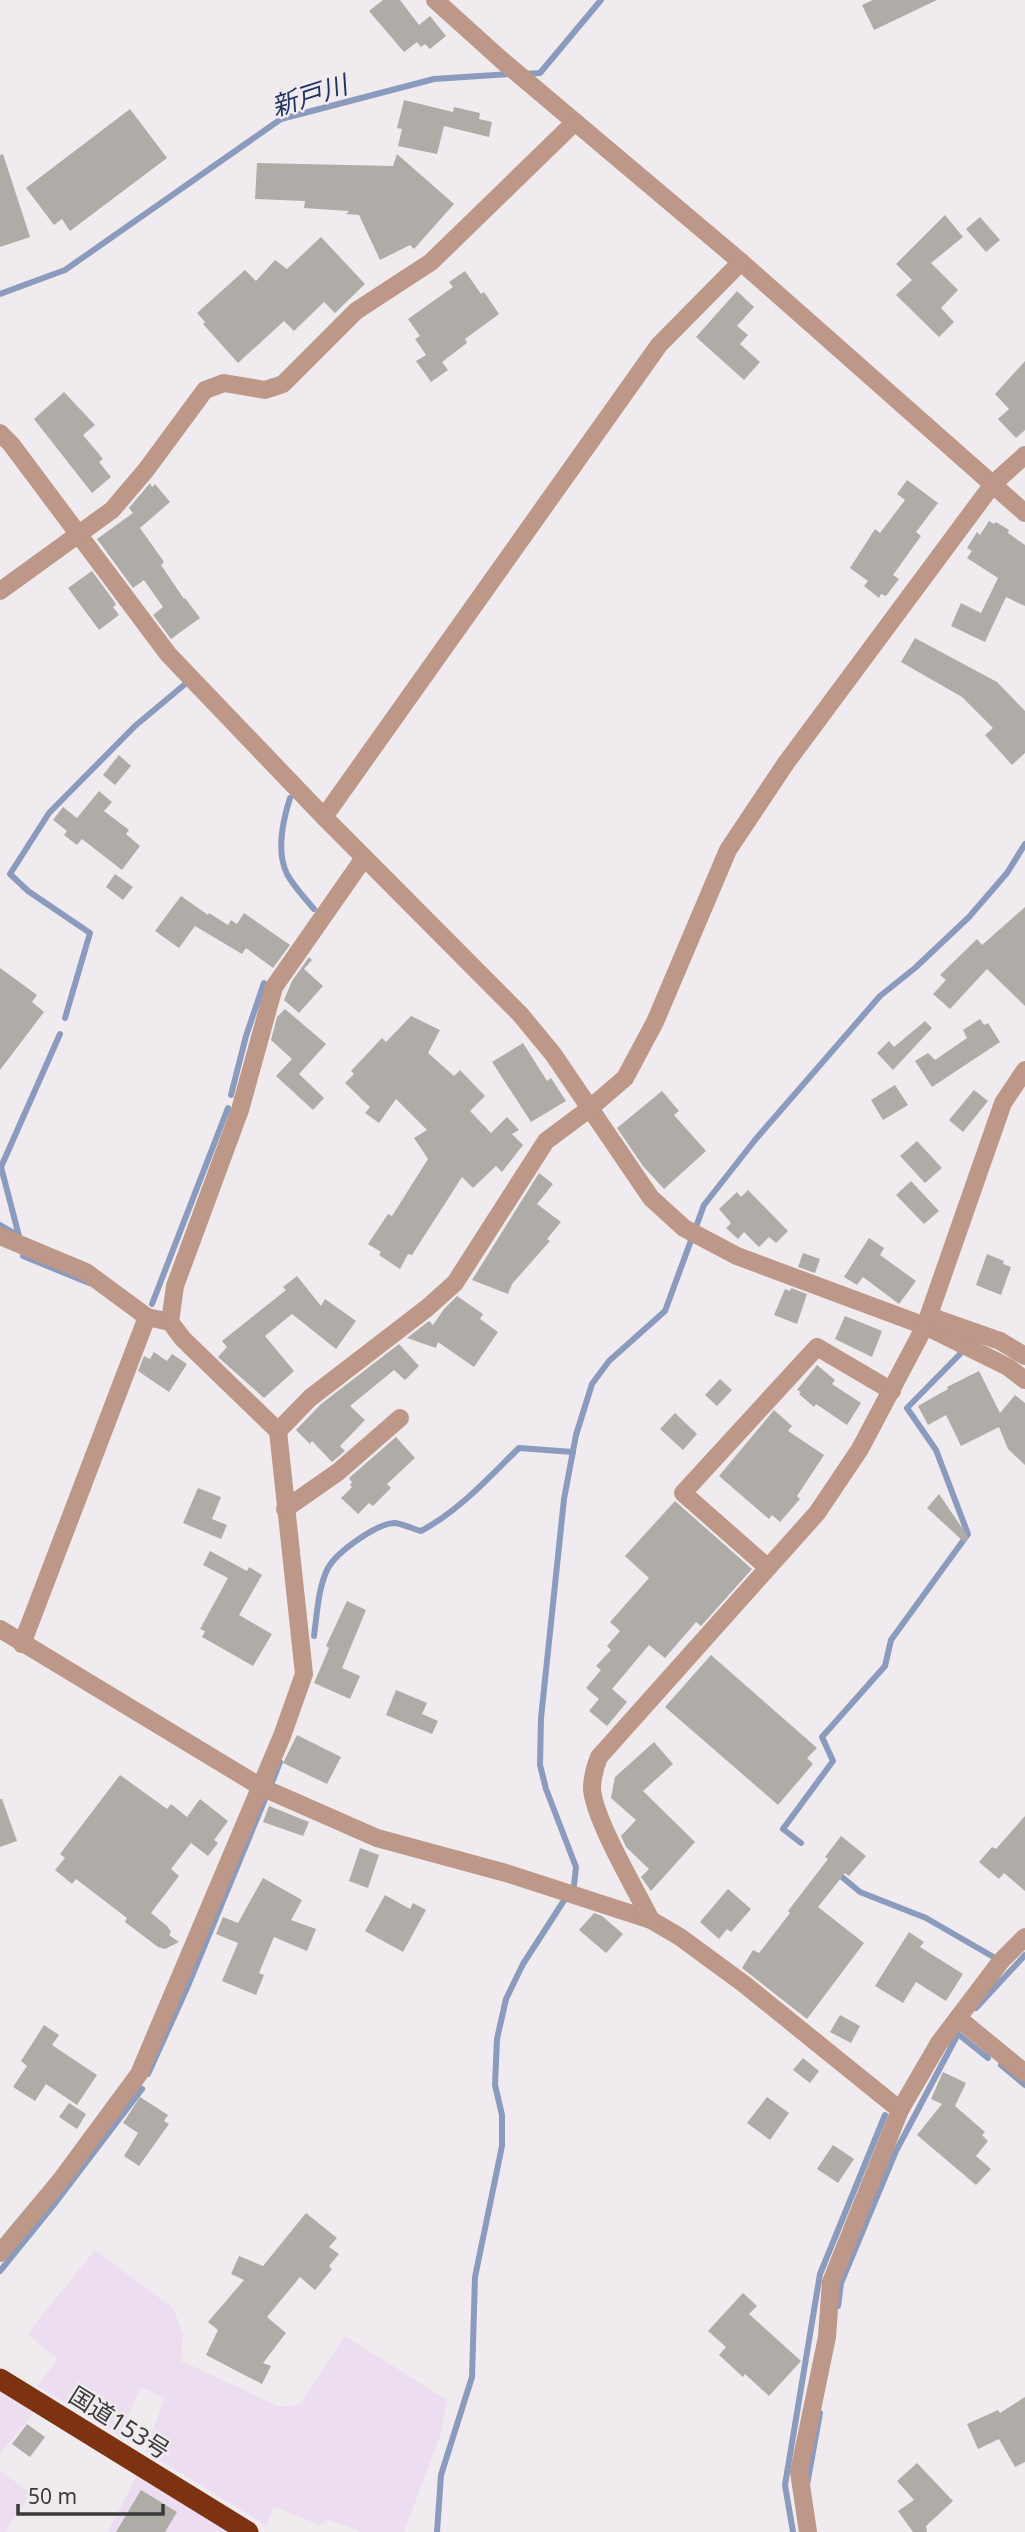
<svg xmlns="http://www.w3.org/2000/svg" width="1025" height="2532" viewBox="0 0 1025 2532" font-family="'Noto Sans','Noto Sans JP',sans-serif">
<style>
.commercial{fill:#ecddf0}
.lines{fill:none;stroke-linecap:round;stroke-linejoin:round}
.stream{stroke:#8b9bbd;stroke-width:6}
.building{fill:#afaca8}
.minor{stroke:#bd9788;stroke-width:18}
.highway{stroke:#7d3311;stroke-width:21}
.labels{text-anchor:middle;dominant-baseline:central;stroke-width:5;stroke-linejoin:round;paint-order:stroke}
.street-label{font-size:24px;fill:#3b3a3b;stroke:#efebef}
.water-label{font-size:26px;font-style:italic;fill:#1f335f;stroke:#efebef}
</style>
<rect width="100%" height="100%" fill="#efebef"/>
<g class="commercial">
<path d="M95 2250 173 2308 183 2334 181 2361 280 2407 300 2404 345 2336 447 2400 441 2433 404 2532H360L328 2519 320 2525 273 2506 267 2526 145 2451 165 2398 141 2387 119 2435 37 2386 58 2359 27 2334Z"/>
<path d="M0 2392 34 2412 0 2454Z"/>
<path d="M0 2470 31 2494 5 2532H0Z"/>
<path d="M137 2475 231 2532H108Z"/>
</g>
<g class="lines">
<g class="stream">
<path d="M522 74 540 73 601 0"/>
<path d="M0 294 65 270 281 119 434 79 511 74"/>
<path d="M290 798C283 820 276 852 287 874 294 887 305 898 314 909"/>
<path d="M65 1018 90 933 28 891 10 874 49 813 135 726 184 685"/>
<path d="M231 1095 246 1036 264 983"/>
<path d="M0 1225 14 1233"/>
<path d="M19 1236 1 1167 60 1034"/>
<path d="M23 1256 89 1283"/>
<path d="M152 1304 228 1108"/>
<path d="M314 1636C317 1615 318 1587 328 1568 337 1552 377 1523 395 1523 403 1524 413 1529 421 1531 460 1510 488 1478 519 1448L573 1452"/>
<path d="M273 1780 280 1762"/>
<path d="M801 1843 783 1829 833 1761 822 1737 885 1666 891 1640 968 1534 936 1450 907 1408 963 1351"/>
<path d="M836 1872 860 1892 926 1918 997 1959"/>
<path d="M976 2008 1025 1955"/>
<path d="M1001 2065 1025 2085"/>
<path d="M148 2074 187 1988 265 1799"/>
<path d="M0 2271 56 2202 142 2089"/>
<path d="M838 2306 841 2283 896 2151 958 2034 988 2058"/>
<path d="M807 2485 820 2413"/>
<path d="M437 2532 441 2475 472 2377 475 2277 502 2146V2115L495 2085 497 2039 506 1999 523 1964 574 1885 576 1867 546 1789 540 1765 541 1718 564 1499 576 1435 592 1384 609 1361 665 1311 704 1205 755 1140 880 996 915 968 969 917 1007 873 1025 844"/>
<path d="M793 2532 785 2485 820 2274 885 2115"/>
</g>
</g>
<g class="building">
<path d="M383 0H400L419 25 430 16 446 36 430 49 425 44 421 47 417 42 404 52 369 11Z"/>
<path d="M873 0H937L874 30 862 5Z"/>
<path d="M404 100 453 112 454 107 480 113 479 119 492 122 489 137 444 126 437 154 398 146 402 129 397 128Z"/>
<path d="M130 109 167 158 70 231 62 219 54 225 26 188Z"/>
<path d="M3 154 30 237 0 247V155Z"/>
<path d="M397 154 454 204 414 249 410 245 380 260 359 215 346 214 349 211 304 208 305 201 255 199 257 163 393 166Z"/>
<path d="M945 215 963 237 931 263 958 290 941 308 954 322 939 337 896 295 912 280 896 264Z"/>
<path d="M980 217 1000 240 986 252 966 229Z"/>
<path d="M321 237 365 284 335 313 324 302 294 331 284 321 238 363 203 324 205 322 197 313 245 270 256 281 275 260 287 269Z"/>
<path d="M465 271 481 294 484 292 499 314 465 339 467 343 442 362 448 370 431 382 416 361 426 355 415 339 420 336 408 319 453 287 449 282Z"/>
<path d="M737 291 754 307 737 326 748 335 740 344 760 362 744 380 696 337Z"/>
<path d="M1025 361V430L1016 438 998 419 1009 409 995 394Z"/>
<path d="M64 392 95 425 83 435 103 459 99 462 111 477 92 493 34 419Z"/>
<path d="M907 480 938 503 916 532 921 536 893 575 899 579 886 596 881 594 879 598 864 586 868 581 850 568 875 529 880 533 905 500 897 494Z"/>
<path d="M150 483 152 487 155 484 170 502 140 528 164 562 161 565 184 599 185 598 200 618 171 639 153 615 163 607 144 580 133 588 97 539 133 513 129 508Z"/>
<path d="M989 521 994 524 996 522 1009 530 1008 533 1025 545V606L1006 597 985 642 951 626 961 603 981 613 998 578 967 558 972 551 967 548 977 532 980 535Z"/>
<path d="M92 571 114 601 116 605 113 607 119 615 99 630 68 588Z"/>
<path d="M915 638 997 682 1025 711V753L1012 765 985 735 993 728 962 697 901 662Z"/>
<path d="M119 755 131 766 115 785 103 775Z"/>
<path d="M99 791 112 802 104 811 129 830 126 834 140 846 122 870 82 839 77 845 64 835 67 831 53 820 63 807 77 818Z"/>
<path d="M115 874 133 887 123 900 106 887Z"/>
<path d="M181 896 208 915 209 913 228 925 231 920 237 924 244 913 290 945 273 968 246 948 242 954 195 926 179 948 155 931Z"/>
<path d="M1025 907V1006L987 969 950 1009 933 994 946 980 940 975 977 939 982 945Z"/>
<path d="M309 957 312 960 304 969 323 986 299 1013 284 1000 292 981Z"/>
<path d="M0 968 37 995 32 1002 44 1012 0 1070Z"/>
<path d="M285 1009 326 1044 299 1074 324 1098 313 1110 276 1076 292 1059 271 1040 277 1017Z"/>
<path d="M411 1016 440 1030 428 1053 454 1076 460 1070 485 1096 470 1111 491 1133 507 1117 519 1130 512 1134 523 1145 502 1172 496 1166 473 1188 462 1177 412 1255 408 1254 400 1269 379 1255 381 1252 368 1244 388 1214 392 1216 428 1159 414 1138 427 1130 396 1099 379 1123 365 1113 370 1107 345 1083 354 1074 351 1071 382 1038 386 1042Z"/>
<path d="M980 1019 984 1025 988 1023 1000 1042 932 1087 915 1061 928 1053 935 1060 967 1038 963 1030Z"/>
<path d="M925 1021 932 1028 893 1070 877 1053 889 1041 894 1047Z"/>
<path d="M523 1043 547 1081 551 1078 566 1101 531 1122 492 1062Z"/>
<path d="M895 1085 908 1105 883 1120 871 1100Z"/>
<path d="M974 1090 988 1101 963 1132 949 1120Z"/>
<path d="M662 1091 679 1111 674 1115 706 1151 664 1189 643 1166 617 1128Z"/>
<path d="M917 1141 942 1168 925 1183 900 1156Z"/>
<path d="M539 1173 553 1184 537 1204 561 1222 547 1239 550 1241 512 1284 508 1294 472 1280Z"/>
<path d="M911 1181 939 1211 924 1224 896 1195Z"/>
<path d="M748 1190 788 1231 776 1243 769 1237 759 1247 744 1232 738 1239 726 1228 731 1223 719 1209 737 1192 741 1197Z"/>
<path d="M869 1238 884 1248 880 1255 916 1281 899 1304 863 1277 857 1285 844 1277Z"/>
<path d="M803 1253 820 1259 815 1273 798 1267Z"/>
<path d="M987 1254 1004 1261 1003 1264 1011 1267 1001 1295 976 1285Z"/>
<path d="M297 1276 321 1306 325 1299 356 1321 336 1349 292 1314 265 1336 294 1371 264 1398 218 1357 227 1347 222 1341 286 1290 283 1287Z"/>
<path d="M791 1288 807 1294 797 1324 774 1315 785 1289 790 1291Z"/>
<path d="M457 1296 483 1314 480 1319 498 1332 474 1367 438 1342 436 1348 407 1338 429 1321 433 1325 444 1309Z"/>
<path d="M845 1316 882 1331 872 1357 835 1339Z"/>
<path d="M399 1344 419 1366 405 1380 394 1370 350 1406 365 1420 340 1446 345 1451 332 1462 312 1441 310 1444 296 1430 321 1404Z"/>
<path d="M154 1352 167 1361 172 1354 187 1364 169 1392 138 1371 144 1356 150 1359Z"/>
<path d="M817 1365 835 1380 832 1384 861 1403 847 1425 816 1404 814 1407 799 1394 801 1392 797 1390Z"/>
<path d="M979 1371 1000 1413 1015 1395 1025 1403V1465L1008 1449 999 1427 961 1446 946 1415 928 1425 918 1406 948 1389 947 1387Z"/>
<path d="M720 1379 732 1390 717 1406 705 1395Z"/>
<path d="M774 1410 792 1426 788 1431 824 1455 797 1496 800 1499 780 1522 772 1515 769 1519 719 1476Z"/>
<path d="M675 1413 697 1434 683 1450 660 1429Z"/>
<path d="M396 1437 415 1458 387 1484 391 1488 373 1506 369 1503 358 1514 341 1498 352 1487 350 1485 352 1482 349 1478Z"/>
<path d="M198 1488 221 1497 212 1519 227 1525 221 1539 183 1523Z"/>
<path d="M939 1494 969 1538 964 1542 927 1508Z"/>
<path d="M675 1501 752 1569 701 1626 696 1622 665 1658 649 1645 612 1689 627 1702 607 1726 589 1711 599 1699 586 1688 601 1670 596 1666 611 1650 607 1646 620 1631 610 1622 649 1578 625 1556Z"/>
<path d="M210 1551 247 1571 249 1567 262 1575 239 1615 272 1634 253 1666 202 1637 205 1631 200 1629 228 1578 203 1565Z"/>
<path d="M347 1601 366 1610 342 1668 360 1676 350 1699 314 1683 329 1648 326 1646Z"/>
<path d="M711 1655 817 1748 807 1758 813 1764 778 1805 665 1707Z"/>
<path d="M396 1690 427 1703 422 1714 438 1721 432 1734 386 1715Z"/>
<path d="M297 1735 341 1757 327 1784 283 1763Z"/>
<path d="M654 1742 673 1764 643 1791 695 1842 651 1891 641 1877 649 1869 626 1847 621 1836 636 1820 611 1798 615 1777Z"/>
<path d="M120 1775 167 1809 171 1804 187 1817 200 1799 228 1821 214 1840 218 1843 208 1856 191 1843 171 1869 179 1876 151 1913 167 1926 171 1932 169 1935 179 1942 165 1949 158 1947 125 1922 127 1918 76 1879 72 1884 55 1870 65 1858 60 1854Z"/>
<path d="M0 1799H2L17 1841 0 1847Z"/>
<path d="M269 1806 309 1822 303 1836 263 1822Z"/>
<path d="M1025 1816V1891L1004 1873 999 1879 979 1862 992 1847 996 1849Z"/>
<path d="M841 1836 866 1856 849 1876 845 1873 818 1907 864 1943 807 2019 742 1968 753 1950 759 1953 790 1913 788 1911 828 1859 825 1857Z"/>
<path d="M360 1848 379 1855 368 1888 349 1881Z"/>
<path d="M263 1878 302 1900 291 1920 316 1929 307 1951 274 1937 259 1973 264 1975 256 1995 222 1981 238 1943 216 1934 223 1917 238 1923Z"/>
<path d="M728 1889 751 1909 731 1932 727 1929 719 1939 700 1922Z"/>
<path d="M385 1895 410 1909 413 1903 426 1910 403 1952 365 1931Z"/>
<path d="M594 1913 602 1916 623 1934 606 1953 579 1930Z"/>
<path d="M909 1932 924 1942 920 1947 963 1974 946 2001 916 1982 903 2003 875 1986Z"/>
<path d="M840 2015 860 2026 851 2043 830 2032Z"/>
<path d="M44 2025 59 2035 52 2045 97 2075 77 2105 46 2084 35 2101 13 2087 27 2066 21 2061Z"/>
<path d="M803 2058 819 2071 810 2083 793 2070Z"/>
<path d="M943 2072 966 2083 955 2106 985 2132 982 2135 988 2141 976 2156 991 2169 976 2185 917 2135 942 2104 931 2099Z"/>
<path d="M140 2097 168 2115 164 2121 169 2124 139 2166 124 2156 138 2133 123 2123Z"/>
<path d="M767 2097 789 2113 770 2140 747 2123Z"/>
<path d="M69 2103 86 2114 77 2129 59 2117Z"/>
<path d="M833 2145 854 2159 838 2183 817 2169Z"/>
<path d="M306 2213 337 2238 329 2247 339 2254 329 2266 332 2269 315 2290 300 2277 267 2317 286 2333 263 2363 271 2366 262 2384 206 2355 218 2330 208 2322 244 2280 231 2274 239 2256 263 2266Z"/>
<path d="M743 2293 757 2306 749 2314 801 2361 769 2396 745 2374 743 2377 719 2355 726 2347 708 2331Z"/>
<path d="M1025 2397V2462L1015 2467 999 2439 978 2449 967 2424 998 2410 1000 2413Z"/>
<path d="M27 2424 45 2437 30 2457 12 2444Z"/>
<path d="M917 2463 953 2501 926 2526 927 2532H913L898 2511 914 2500 897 2481Z"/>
<path d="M141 2490 177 2512 165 2532H116Z"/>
</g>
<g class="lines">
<g class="minor">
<path d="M435 0 505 63 741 262 1025 513"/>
<path d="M0 433 11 444 168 654 324 817 520 1014 553 1054 651 1198 684 1228 737 1256 925 1326 1008 1367 1025 1380"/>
<path d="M0 591 112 510 146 470 205 390 224 383 265 390 283 384 356 311 431 262 575 122"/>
<path d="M324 817 659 345 741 262"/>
<path d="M0 1236 86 1272 147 1317 170 1322 183 1339 278 1431 304 1674 282 1736 139 2074 60 2181 0 2253"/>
<path d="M929 1316 1000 1341 1025 1356"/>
<path d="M170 1322 175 1286 240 1110 274 987 364 858"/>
<path d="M278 1431 310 1398 427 1308 455 1283 546 1141 589 1109 625 1078 655 1022 728 850 786 763 993 484 1025 455"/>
<path d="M285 1509 338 1472 400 1418"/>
<path d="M767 1567 683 1493 817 1347 892 1391"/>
<path d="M0 1629 261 1787 377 1838 506 1873 651 1920 680 1937 744 1984 900 2110"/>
<path d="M22 1644 147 1317"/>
<path d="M651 1920C636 1890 594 1819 592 1789 592 1777 595 1767 599 1757L817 1513 860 1449 925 1326 1003 1103 1025 1070"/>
<path d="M958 2018 1025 2073"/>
<path d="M808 2532 799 2472 827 2337 831 2282 900 2110 939 2043 1001 1961 1025 1937"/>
</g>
<path class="highway" d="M0 2379 248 2532"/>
</g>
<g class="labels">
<g class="street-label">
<text transform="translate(120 2422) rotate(32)">国道153号</text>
</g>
<g class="water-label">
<text transform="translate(309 95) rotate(-18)">新戸川</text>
</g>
</g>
<path d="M18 2504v10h145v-10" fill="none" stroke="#3b3a3b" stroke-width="3.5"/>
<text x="28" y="2504" font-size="21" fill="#3b3a3b" stroke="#efebef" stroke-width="5" paint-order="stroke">50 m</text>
</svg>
